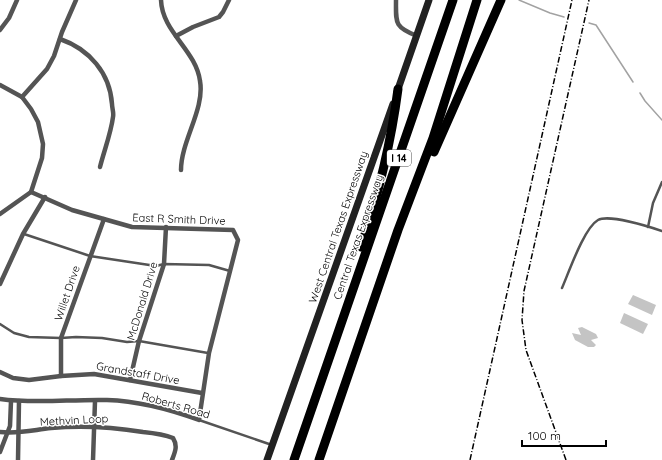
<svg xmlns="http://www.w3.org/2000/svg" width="662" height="460" viewBox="0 0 662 460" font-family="Quicksand,sans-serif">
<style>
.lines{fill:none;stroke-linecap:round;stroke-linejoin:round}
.stream{stroke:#a2a2a2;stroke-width:1.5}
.building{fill:#c4c4c4}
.lane{stroke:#545454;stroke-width:2.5}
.street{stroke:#545454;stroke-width:4.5}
.secondary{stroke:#212121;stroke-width:7}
.highway{stroke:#000;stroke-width:9}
.rail{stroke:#000;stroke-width:1.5;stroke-dasharray:6 2 1 2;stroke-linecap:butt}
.labels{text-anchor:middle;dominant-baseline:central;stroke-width:3;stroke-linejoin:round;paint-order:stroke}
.shield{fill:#fff;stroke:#4c4c4c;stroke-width:1}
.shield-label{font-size:10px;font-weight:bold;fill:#000}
.street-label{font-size:11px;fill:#000;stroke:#fff}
</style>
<rect width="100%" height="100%" fill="#fff"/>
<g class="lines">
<g class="stream">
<path d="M519 0 550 13 564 17"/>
<path d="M589 23 596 25 633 82"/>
<path d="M640 93 645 101 662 120"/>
</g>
</g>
<g class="building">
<path d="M633 295 656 305 652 315 628 304Z"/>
<path d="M624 313 648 324 643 334 620 323Z"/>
<path d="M582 327 596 334 598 338 591 340 596 345 594 347H588L575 340 572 333 581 335 578 328Z"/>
</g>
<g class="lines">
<g class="lane">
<path d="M648 227 653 203 662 182"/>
<path d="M24 234 90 256 156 266 164 264 209 265 230 271"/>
<path d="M562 288C569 272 584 228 598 220 609 214 650 227 662 231"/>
<path d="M0 324 14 333 29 337 61 338 76 337 102 338 127 342 139 341 208 353"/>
<path d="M199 420 272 445"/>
</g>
<g class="street">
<path d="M161 0C162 32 196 50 200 81 205 109 181 141 181 170"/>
<path d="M396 0C396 23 394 27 417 36"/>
<path d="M0 30 9 18 17 0"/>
<path d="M176 36 193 27 219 17 223 12 229 0"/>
<path d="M60 39C89 49 110 73 112 104 112 108 114 113 113 117 111 133 104 151 100 167"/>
<path d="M0 85 22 97 31 109 38 122 43 144 42 158 31 192 0 214"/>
<path d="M22 97 47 69 54 56 62 32 76 0"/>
<path d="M0 284 23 234 45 197"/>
<path d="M0 372 13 378 29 380 61 376 94 374 202 393"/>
<path d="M61 376V338L104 219"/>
<path d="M130 380 139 341 164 264 166 227"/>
<path d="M0 399C35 404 71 399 107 400 139 401 169 409 199 420L209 353 238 240 233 230 132 227 72 210 31 192"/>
<path d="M0 432C19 434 33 430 51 428 82 425 112 427 143 432 153 433 163 434 173 438 178 446 175 452 172 460"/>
<path d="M0 452 10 426 11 401"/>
<path d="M18 460 19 401"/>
<path d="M93 460 95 401"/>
</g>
<g class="secondary">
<path d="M397 92 429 0"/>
<path d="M267 460 393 104"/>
</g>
<g class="highway">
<path d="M434 152 501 0"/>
<path d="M361 247C378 196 391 143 398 89"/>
<path d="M294 460 453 0"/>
<path d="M319 460 398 230 433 138 477 0"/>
</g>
<g class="rail">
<path d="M470 460 572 0"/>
<path d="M566 460 526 350 522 320 524 291 589 0"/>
</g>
</g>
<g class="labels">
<rect class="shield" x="387" y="150" width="24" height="16" rx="3"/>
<g class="shield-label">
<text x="399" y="158">I 14</text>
</g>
<g class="street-label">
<text transform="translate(179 219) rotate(2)">East R Smith Drive</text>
<text transform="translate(338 227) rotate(-71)">West Central Texas Expressway</text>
<text transform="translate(358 237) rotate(-71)">Central Texas Expressway</text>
<text transform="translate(67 293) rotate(-71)">Willet Drive</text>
<text transform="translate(142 301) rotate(-73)">McDonald Drive</text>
<text transform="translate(138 373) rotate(10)">Grandstaff Drive</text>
<text transform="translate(176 405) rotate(16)">Roberts Road</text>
<text transform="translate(74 420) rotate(-3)">Methvin Loop</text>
</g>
</g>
<path d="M522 440v6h84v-6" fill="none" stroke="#000000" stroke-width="2"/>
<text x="528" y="440" font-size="12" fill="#000000" stroke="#ffffff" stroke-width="3" paint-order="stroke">100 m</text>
</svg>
